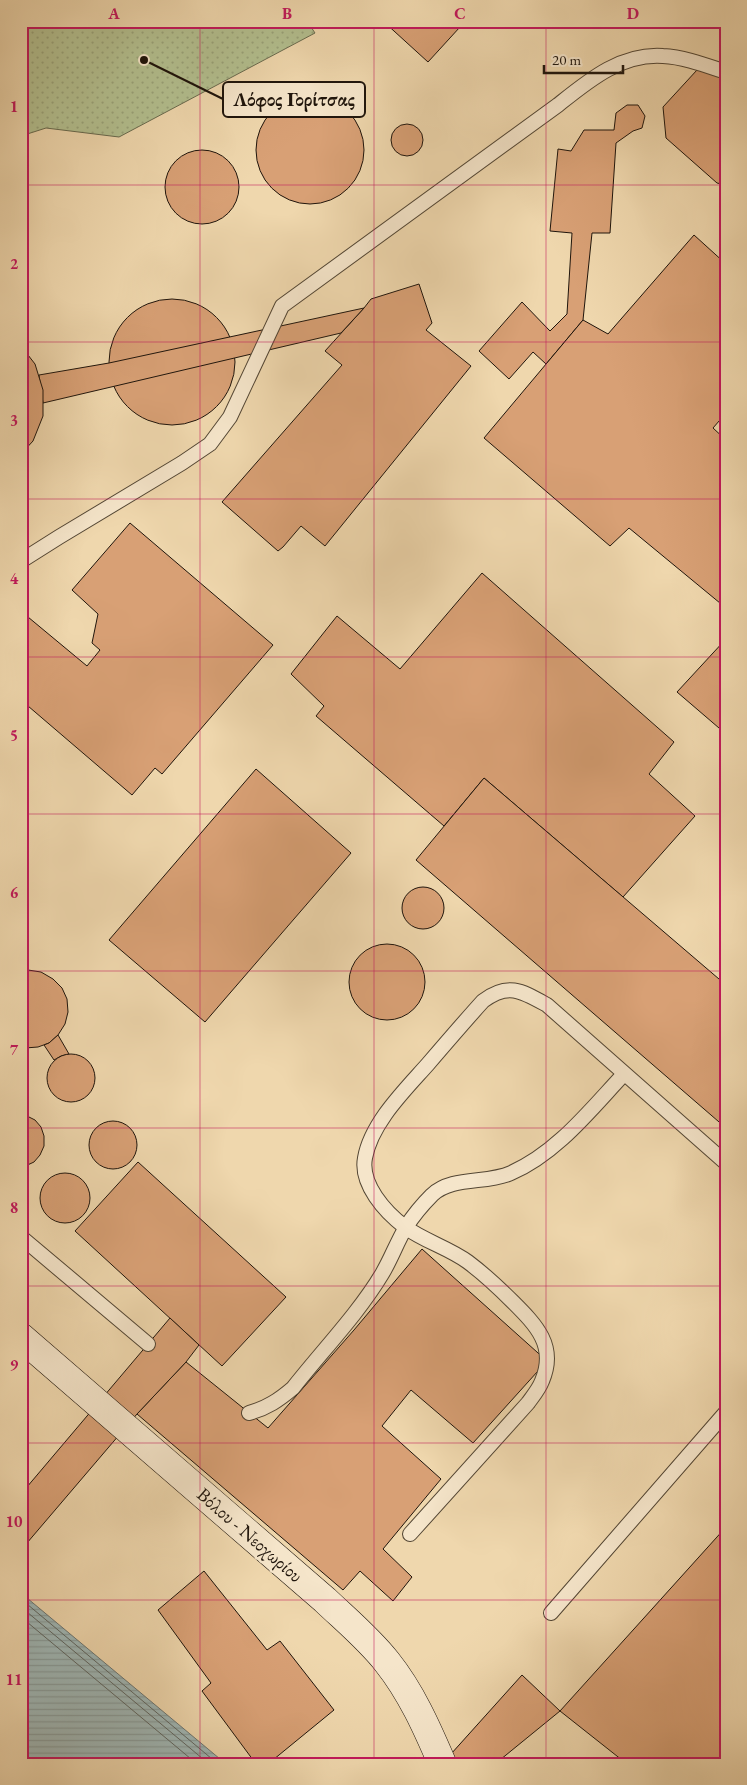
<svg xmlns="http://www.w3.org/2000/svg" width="747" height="1785" viewBox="0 0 747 1785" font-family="'EB Garamond',serif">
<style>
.green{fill:url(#green-dots);stroke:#696a4e}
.water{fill:url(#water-rules);stroke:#6c7672}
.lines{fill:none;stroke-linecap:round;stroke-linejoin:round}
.shore{stroke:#5f6661;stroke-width:1}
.building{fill:#d8a075;stroke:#1f150c}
.lane-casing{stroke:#534634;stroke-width:16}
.secondary-casing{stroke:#1f150c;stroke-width:29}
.lane{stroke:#f5e5ca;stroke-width:14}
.secondary{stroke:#f5e5ca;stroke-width:28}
.grid{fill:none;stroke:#c2185b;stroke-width:1;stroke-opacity:0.55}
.labels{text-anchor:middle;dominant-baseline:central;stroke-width:5;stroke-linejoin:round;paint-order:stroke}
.street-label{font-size:19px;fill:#1f150c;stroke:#f5e5ca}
.leader{fill:none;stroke:#1f150c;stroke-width:2}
.callout-dot{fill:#1f150c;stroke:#f5e5ca;stroke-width:2}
.callout{fill:#f5e5ca;stroke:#1f150c;stroke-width:2}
.callout-label{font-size:20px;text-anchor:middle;font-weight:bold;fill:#1f150c}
.neatline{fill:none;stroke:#c2185b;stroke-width:2}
.grid-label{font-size:16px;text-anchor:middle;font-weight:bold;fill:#c2185b}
</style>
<defs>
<pattern id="green-dots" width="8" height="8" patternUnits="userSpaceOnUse" patternTransform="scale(1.25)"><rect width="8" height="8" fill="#b3bf8f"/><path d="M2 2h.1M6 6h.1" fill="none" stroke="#9aa37a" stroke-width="1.8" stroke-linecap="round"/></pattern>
<pattern id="water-rules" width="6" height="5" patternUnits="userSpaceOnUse" patternTransform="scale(1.25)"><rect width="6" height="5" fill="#9fb7b6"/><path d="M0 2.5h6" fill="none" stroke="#889c9b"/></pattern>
</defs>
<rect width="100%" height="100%" fill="#efd7ad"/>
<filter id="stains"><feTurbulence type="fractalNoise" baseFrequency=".004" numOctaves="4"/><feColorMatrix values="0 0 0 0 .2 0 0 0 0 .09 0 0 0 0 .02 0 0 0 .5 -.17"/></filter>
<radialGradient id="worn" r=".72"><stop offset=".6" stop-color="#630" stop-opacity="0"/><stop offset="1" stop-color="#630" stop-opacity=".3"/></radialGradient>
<path class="green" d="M21 21H307L315 33 119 137 46 128 21 136Z"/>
<path class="water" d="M21 1593 226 1764H21Z"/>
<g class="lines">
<g class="shore">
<path d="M21 1599 218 1764"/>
<path d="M21 1607 209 1764"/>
<path d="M21 1617 197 1764"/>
</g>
</g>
<g class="building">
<path d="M383 21H454L460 27 428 62Z"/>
<path d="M697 70 726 73V185L717 183 666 138 663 107Z"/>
<circle cx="310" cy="150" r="54"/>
<path d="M627 105H638L645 116 642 128 633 131 616 143 610 233H592L583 320 546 364 533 352 509 379 479 351 522 302 550 331 567 314 572 233 550 231 558 149 571 151 584 130H614L616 113Z"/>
<circle cx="407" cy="140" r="16"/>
<circle cx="202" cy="187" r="37"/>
<path d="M694 235 726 264V413L713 428 726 440V608L629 528 610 546 484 438 583 320 608 334Z"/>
<path d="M419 284 432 323 426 330 471 366 325 546 301 526 283 547 278 551 222 502 342 365 325 351 364 308 371 299Z"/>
<circle cx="172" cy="362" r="63"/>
<path d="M364 308 341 333 43 403 39 375 109 363Z"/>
<path d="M21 346 35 364 43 390V416L33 441 21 454Z"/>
<path d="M130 523 273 645 162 774 155 768 132 795 21 700V625L28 617 87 666 100 650 92 643 98 614 72 590Z"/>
<path d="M482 573 674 742 649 774 695 816 623 897 484 778 444 826 316 716 324 706 291 674 337 616 400 669Z"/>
<path d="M725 640 726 641V734L677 692Z"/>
<path d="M256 769 351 853 205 1022 109 940Z"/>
<path d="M484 778 726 985V1128L416 860Z"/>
<circle cx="423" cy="908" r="21"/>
<circle cx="387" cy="982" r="38"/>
<path d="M28 970 41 972 53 979 62 988 67 999 68 1012 65 1024 58 1035 49 1043 38 1047 25 1048 21 1047V971Z"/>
<path d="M58 1035 69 1054 61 1056 54 1060 44 1045 49 1043Z"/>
<circle cx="71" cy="1078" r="24"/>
<path d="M21 1113 35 1120 41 1127 44 1136V1146L40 1155 34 1162 21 1168Z"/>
<circle cx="113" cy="1145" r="24"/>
<path d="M138 1162 286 1297 222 1366 75 1231Z"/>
<circle cx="65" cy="1198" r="25"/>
<path d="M422 1249 547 1361 473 1443 411 1390 382 1426 441 1479 383 1549 412 1577 393 1601 360 1571 343 1590 137 1414 186 1362 268 1428 354 1330Z"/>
<path d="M170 1318 199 1345 186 1362 137 1414 21 1550V1494Z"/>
<path d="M726 1527V1764H627L560 1711Z"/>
<path d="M204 1571 267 1650 280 1641 334 1710 268 1764H256L202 1691 211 1683 158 1610Z"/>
<path d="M522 1675 560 1711 495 1764H442Z"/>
</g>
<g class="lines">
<defs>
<g id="lane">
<path d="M21 561 59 537 182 463 210 444 230 417 282 306 558 105C588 81 621 53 663 56 684 57 705 65 726 72"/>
<path d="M21 1237 148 1344"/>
<path d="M249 1413C267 1408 279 1400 293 1388 322 1351 358 1314 382 1274 391 1259 397 1242 406 1227 413 1216 423 1204 432 1195 452 1176 487 1184 511 1173 557 1153 591 1109 624 1074"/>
<path d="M410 1534 528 1403C533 1396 539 1389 542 1381 557 1346 536 1325 513 1302 499 1288 484 1274 468 1262 449 1248 424 1241 405 1227 385 1212 360 1184 365 1158 371 1123 405 1090 428 1064 446 1043 464 1022 483 1001 508 982 522 991 547 1005L726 1163"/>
<path d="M551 1613 726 1412"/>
</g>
<path id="secondary" d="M21 1337 325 1600C346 1620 369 1639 387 1662 411 1692 427 1728 442 1763"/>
</defs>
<use href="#lane" class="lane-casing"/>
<use href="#secondary" class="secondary-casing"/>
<use href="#lane" class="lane"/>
<use href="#secondary" class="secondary"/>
</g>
<path class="grid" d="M200 21V1764M374 21V1764M546 21V1764M21 185H726M21 342H726M21 499H726M21 657H726M21 814H726M21 971H726M21 1128H726M21 1286H726M21 1443H726M21 1600H726"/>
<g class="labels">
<g class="street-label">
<text transform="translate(250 1535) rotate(41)">Βόλου - Νεοχωρίου</text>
</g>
</g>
<path class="leader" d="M144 60L223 99"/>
<circle class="callout-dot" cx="144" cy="60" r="5"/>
<rect class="callout" x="223" y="82" width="142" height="35" rx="5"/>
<g class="callout-label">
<text x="294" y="106">Λόφος Γορίτσας</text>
</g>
<rect width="747" height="1785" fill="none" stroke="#efd7ad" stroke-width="55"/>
<path d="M544 65v8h79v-8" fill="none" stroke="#1f150c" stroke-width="2.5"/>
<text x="552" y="65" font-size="15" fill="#1f150c" stroke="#f5e5ca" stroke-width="4" paint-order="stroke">20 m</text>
<rect x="28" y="28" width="692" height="1730" class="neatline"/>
<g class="grid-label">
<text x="114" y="19">A</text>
<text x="287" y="19">B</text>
<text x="460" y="19">C</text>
<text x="633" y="19">D</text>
<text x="14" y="112">1</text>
<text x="14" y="269">2</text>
<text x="14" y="426">3</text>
<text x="14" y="584">4</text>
<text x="14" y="741">5</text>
<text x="14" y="898">6</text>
<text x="14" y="1055">7</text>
<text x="14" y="1213">8</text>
<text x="14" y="1370">9</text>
<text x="14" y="1527">10</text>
<text x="14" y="1685">11</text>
</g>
<rect width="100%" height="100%" filter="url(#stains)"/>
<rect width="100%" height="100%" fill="url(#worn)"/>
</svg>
